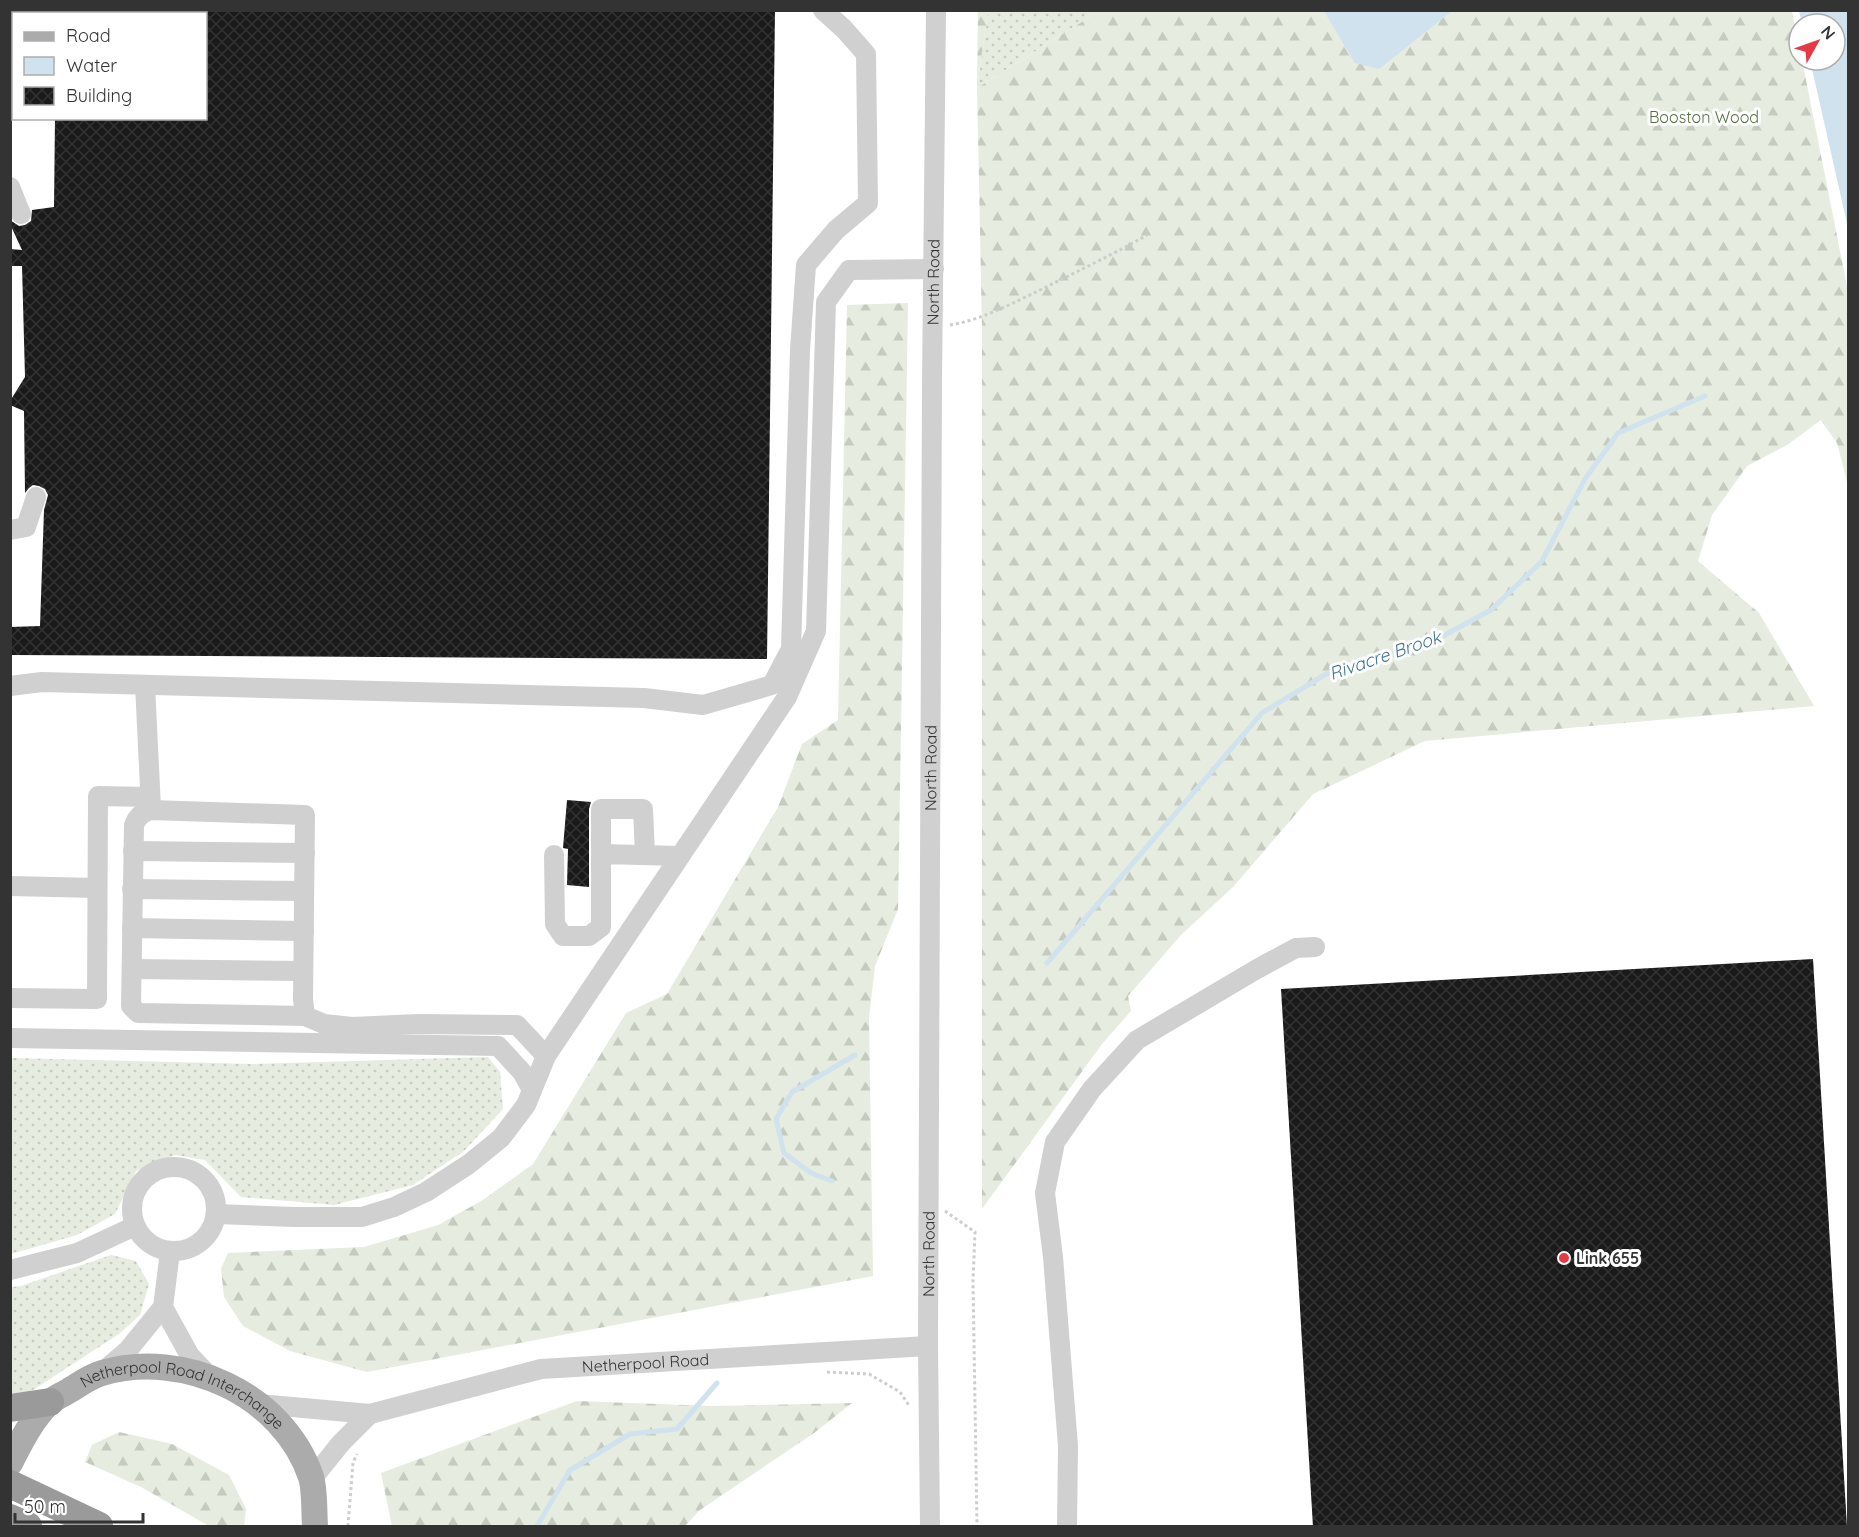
<svg xmlns="http://www.w3.org/2000/svg" width="1859" height="1537" viewBox="0 0 1859 1537" font-family="Quicksand,sans-serif">
<style>
.grass{fill:url(#grass-dots)}
.forest{fill:url(#forest-firs)}
.water{fill:#cfe2ee}
.lines{fill:none;stroke-linecap:round;stroke-linejoin:round}
.stream{stroke:#cfe2ee;stroke-width:5}
.building{fill:url(#building-cross-hatch)}
.path{stroke:#cdcdcd;stroke-width:3;stroke-dasharray:3 3;stroke-linecap:butt}
.minor{stroke:#d0d0d0;stroke-width:20}
.major{stroke:#ababab;stroke-width:26}
.highway{stroke:#9a9a9a;stroke-width:28}
.poi-dot{fill:#e63946;stroke:#fff;stroke-width:2}
.labels{text-anchor:middle;dominant-baseline:central;stroke-width:6;stroke-linejoin:round;paint-order:stroke}
.park-label{font-size:16px;fill:#56703f;stroke:#fff}
.street-label{font-size:16px;fill:#333;stroke:#fff}
.poi-label{font-size:16px;font-weight:bold;fill:#333;stroke:#fff;text-anchor:start}
.water-label{font-size:18px;font-style:italic;fill:#3f7597;stroke:#fff}
</style>
<defs>
<pattern id="grass-dots" width="8" height="8" patternUnits="userSpaceOnUse" patternTransform="scale(1.5)"><rect width="8" height="8" fill="#e6ecdf"/><path d="M2 2h.1M6 6h.1" fill="none" stroke="#c6cbc0" stroke-width="1.8" stroke-linecap="round"/></pattern>
<pattern id="forest-firs" width="22" height="20" patternUnits="userSpaceOnUse" patternTransform="scale(1.5)"><rect width="22" height="20" fill="#e6ecdf"/><path d="M5 1l3.5 6h-7zM16 11l3.5 6h-7z" fill="#c6cbc0"/></pattern>
<pattern id="building-cross-hatch" width="8" height="8" patternUnits="userSpaceOnUse" patternTransform="scale(1.5)"><rect width="8" height="8" fill="#1a1a1a"/><path d="M0 0l8 8M0 8l8-8" fill="none" stroke="#333"/></pattern>
</defs>
<rect width="100%" height="100%" fill="#fff"/>
<g class="grass">
<path d="M988 11H1099L977 88Z"/>
<path d="M488 1057 500 1072 503 1109 464 1151 413 1185 334 1205 241 1197 205 1160 175 1155 136 1171 115 1214 77 1235 11 1254V1058L254 1064Z"/>
<path d="M111 1255 136 1261 149 1284 140 1315 119 1334 22 1397 11 1393V1287L21 1286Z"/>
</g>
<g class="forest">
<path d="M978 11H988L977 88 1099 11H1792L1799 46V60H1802L1848 291V486L1837 443 1821 420 1787 445 1747 466 1712 515 1698 561 1759 613 1814 706 1425 741 1313 794 1234 886 1181 935 1128 996 1131 1011 1102 1044 982 1209V326L977 88Z"/>
<path d="M908 303 898 909 875 966 869 1018 873 1276 367 1372 290 1351 243 1326 224 1297 221 1269 228 1253 364 1247 438 1225 483 1200 533 1164 626 1013 667 994 778 807 802 744 838 720 847 305Z"/>
<path d="M577 1401 713 1406 852 1403 814 1433 700 1510 685 1526H392L381 1473Z"/>
<path d="M119 1432 172 1444 229 1475 246 1509 244 1526H209L141 1487 85 1462 92 1445Z"/>
</g>
<g class="water">
<path d="M1324 11H1452L1379 69 1355 63Z"/>
<path d="M1799 11H1848V228L1810 60H1835V24H1802Z"/>
</g>
<g class="lines">
<g class="stream">
<path d="M1047 963 1262 713 1326 674 1432 642 1491 610 1542 561 1585 479 1618 433 1705 396"/>
<path d="M832 1181 811 1173 784 1153 776 1119 792 1092 855 1055"/>
<path d="M537 1526 570 1470 630 1434 677 1429 717 1383"/>
</g>
</g>
<g class="building">
<path d="M206 10H775L767 659 10 655V627L40 626 44 510 48 495 45 489 39 486 33 485 29 488 25 493 24 411 10 405V401L25 377 22 266H10V249L22 250 10 224V220L19 226 25 225 31 221 32 210 54 207 55 118H206Z"/>
<path d="M567 800 591 802 589 809V887L567 885 568 849 563 848Z"/>
<path d="M1813 959 1847 1527H1313L1281 989Z"/>
</g>
<g class="lines">
<g class="path">
<path d="M950 325C981 320 1011 304 1040 290 1076 272 1112 255 1147 235"/>
<path d="M945 1211 975 1232 973 1281 977 1526"/>
<path d="M827 1372 869 1374 900 1392 910 1407"/>
<path d="M348 1526 353 1463 357 1454"/>
</g>
<g class="minor">
<path d="M10 187 21 214"/>
<path d="M10 530 26 527 36 497"/>
<path d="M145 685 151 808"/>
<path d="M10 686 42 682 644 698 703 705 772 685 791 649 800 350 806 265 836 230 868 203 866 54 844 29 823 10"/>
<path d="M133 851 305 853"/>
<path d="M601 854V809H643L645 855"/>
<path d="M554 855 555 924 563 936H589L601 927V854L680 856"/>
<path d="M10 886 97 888"/>
<path d="M132 889 304 891"/>
<path d="M132 928 304 931"/>
<path d="M132 969 303 971"/>
<path d="M10 998 97 999 98 796 150 797"/>
<path d="M10 1038 498 1046 522 1072 532 1090"/>
<path d="M546 1056 787 697 816 631 826 302 849 270 934 269"/>
<circle cx="174" cy="1209" r="42"/>
<path d="M217 1214 294 1217H362L394 1207 426 1192 469 1164 501 1138 526 1105 546 1056 517 1025 418 1024 352 1027 324 1024 305 1016 303 999 305 815 151 810C142 812 137 817 134 825L131 1006 138 1013 305 1016"/>
<path d="M10 1270 77 1253 135 1226"/>
<path d="M163 1307 190 1356 210 1377"/>
<path d="M101 1373 128 1350 163 1307 170 1252"/>
<path id="s1" d="M259 1404 370 1414 541 1369 928 1346"/>
<path d="M312 1479 341 1443 370 1414"/>
<path id="s2" d="M930 1526 928 1346 932 382 936 10"/>
<path d="M1067 1526 1068 1446 1053 1257 1045 1193 1055 1142 1092 1089 1137 1040 1257 969 1296 948 1315 947"/>
</g>
<path class="major" id="s3" d="M10 1463C20 1443 33 1417 50 1402 56 1397 64 1394 70 1390 80 1384 91 1376 102 1373 183 1349 283 1394 311 1477 315 1490 314 1512 315 1526"/>
<g class="highway">
<path d="M10 1408 50 1402"/>
<path d="M10 1484 99 1526"/>
<path d="M10 1518 28 1526"/>
</g>
</g>
<circle class="poi-dot" cx="1564" cy="1258" r="6"/>
<g class="labels">
<g class="park-label">
<text x="1704" y="117">Booston Wood</text>
</g>
<g class="street-label">
<text stroke="none"><textPath href="#s2" startOffset="1244">North Road</textPath></text>
<text stroke="none"><textPath href="#s2" startOffset="758">North Road</textPath></text>
<text stroke="none"><textPath href="#s2" startOffset="272">North Road</textPath></text>
<text stroke="none"><textPath href="#s1" startOffset="393">Netherpool Road</textPath></text>
<text stroke="none"><textPath href="#s3" startOffset="220">Netherpool Road Interchange</textPath></text>
</g>
<g class="poi-label">
<text x="1576" y="1258">Link 655</text>
</g>
<g class="water-label">
<text transform="translate(1385 655) rotate(-19)">Rivacre Brook</text>
</g>
</g>
<rect width="1859" height="1537" fill="none" stroke="#333333" stroke-width="24"/>
<rect x="12" y="12" width="195" height="108" fill="#ffffff" stroke="#adadad" stroke-width="1.5"/>
<rect x="24" y="32" width="30" height="9" fill="#ababab" stroke="#adadad" stroke-width="1.5"/>
<text x="66" y="42" font-size="18" fill="#333333">Road</text>
<rect x="24" y="57" width="30" height="18" fill="#cfe2ee" stroke="#adadad" stroke-width="1.5"/>
<text x="66" y="72" font-size="18" fill="#333333">Water</text>
<rect x="24" y="87" width="30" height="18" fill="url(#building-cross-hatch)" stroke="#adadad" stroke-width="1.5"/>
<text x="66" y="102" font-size="18" fill="#333333">Building</text>
<g transform="translate(1817 42) rotate(50)"><circle r="28" fill="#ffffff" stroke="#adadad" stroke-width="1.5"/>
<path d="M0-4.5L10 22L0 15L-10 22Z" fill="#e63946"/>
<text y="-9" font-size="16" font-weight="bold" text-anchor="middle" fill="#333333">N</text>
</g>
<path d="M15 1513v9h128v-9" fill="none" stroke="#333333" stroke-width="3"/>
<text x="24" y="1513" font-size="18" fill="#333333" stroke="#ffffff" stroke-width="4.5" paint-order="stroke">50 m</text>
</svg>
